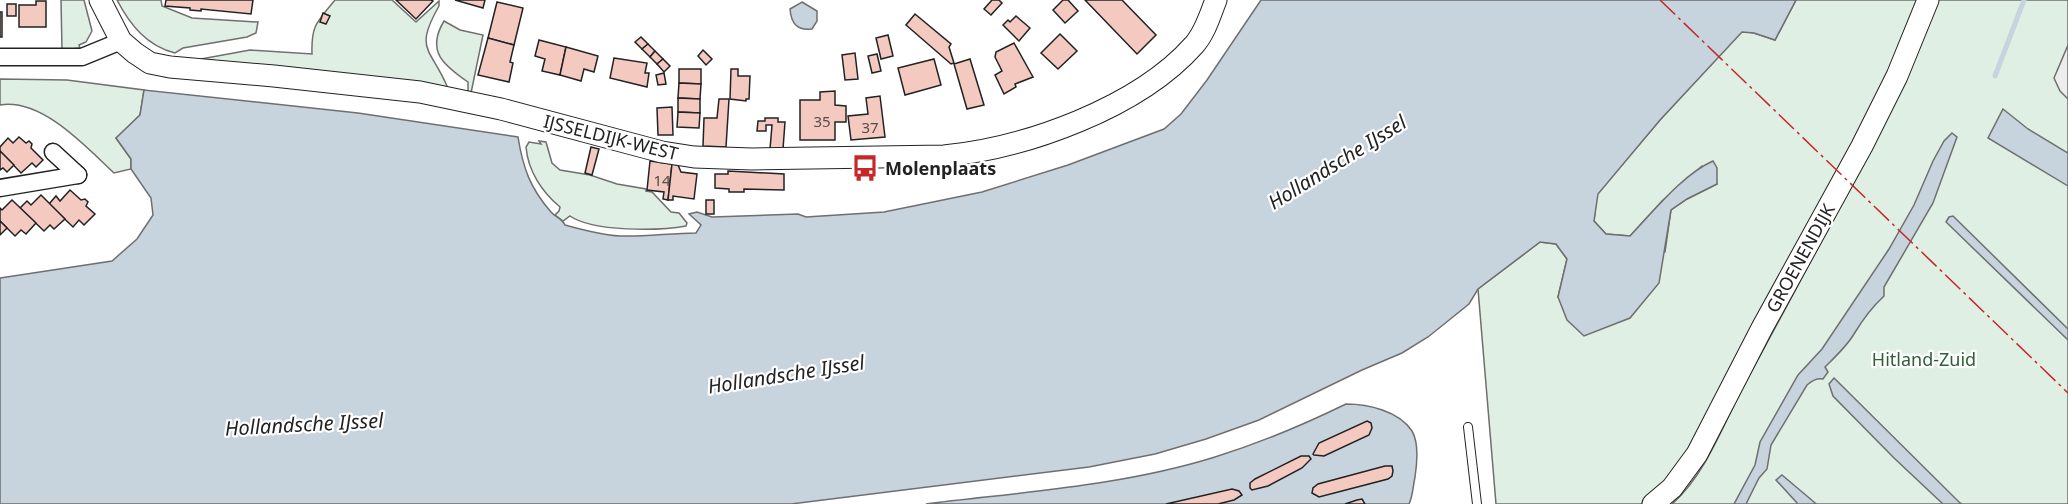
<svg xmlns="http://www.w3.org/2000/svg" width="2068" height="504" viewBox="0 0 2068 504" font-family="'Noto Sans',sans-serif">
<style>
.green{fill:#e0efe3;stroke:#6f6f6f;stroke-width:1.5}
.parking{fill:#ededed;stroke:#6f6f6f;stroke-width:1.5}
.water{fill:#c7d3dd;stroke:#6f6f6f;stroke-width:1.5}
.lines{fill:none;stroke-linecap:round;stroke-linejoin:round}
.stream{stroke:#c7d3dd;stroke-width:5}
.building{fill:#f3c9c0;stroke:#222;stroke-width:1.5}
.service-casing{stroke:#222;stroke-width:10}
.minor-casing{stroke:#222;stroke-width:19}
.tertiary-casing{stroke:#222;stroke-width:23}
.service{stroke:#fff;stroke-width:8}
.minor{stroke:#fff;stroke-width:16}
.tertiary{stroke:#fff;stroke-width:21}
.power{stroke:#c62828;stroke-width:1.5;stroke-dasharray:21 4.5 3 4.5;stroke-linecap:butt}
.labels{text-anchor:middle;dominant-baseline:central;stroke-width:4.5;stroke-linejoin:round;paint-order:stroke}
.number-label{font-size:15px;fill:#564c4a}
.street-label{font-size:18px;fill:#222;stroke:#fff}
.poi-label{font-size:18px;font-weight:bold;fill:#222;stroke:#fff;text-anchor:start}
.park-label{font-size:18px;fill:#2f5e38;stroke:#fff}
.water-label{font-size:20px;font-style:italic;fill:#222;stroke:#fff}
</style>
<rect width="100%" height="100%" fill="#fff"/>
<g class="green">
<path d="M61 0H84L92 31 86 42 79 45 80 48 62 50Z"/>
<path d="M117 0H161L162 6 192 18 258 22 256 33 247 37 183 48 175 53C147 46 130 25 117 0Z"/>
<path d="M335 0H392L416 22 439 1V6C414 50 430 47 447 86L446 88 201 59 250 50 312 54C311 25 317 22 335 0Z"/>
<path d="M1796 0H1923L1907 39 1691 452 1655 496 1641 504H1496L1478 289 1540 242 1556 244 1567 259 1558 297 1665 252 1671 210 1687 199 1717 184 1702 166 1662 201 1630 236 1606 234 1594 221 1597 194 1660 120 1742 31 1754 33 1775 40Z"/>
<path d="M1937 0H2068V504H1672C1709 471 1725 418 1749 376 1816 253 1882 129 1937 0Z"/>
<path d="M444 21 460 30 483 35 471 93 468 92V82C443 65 426 51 444 21Z"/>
<path d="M0 79 67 80 144 90 140 115 116 138 131 159V169L114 173C86 147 42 98 0 105Z"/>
<path d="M539 141 546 142 552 163 560 170 590 175 617 184 646 189V191L652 192 671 212 679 213 687 223 686 226C659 231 593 232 570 216L563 221 555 215 559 211 560 207C542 192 528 171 526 147L529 142 541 144Z"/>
</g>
<path class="parking" d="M2068 45V99L2060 91 2054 78Z"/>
<g class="water">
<path d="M1261 0H1796L1775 40 1754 33 1742 32 1660 120 1598 194 1594 221 1606 234 1630 236C1653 212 1683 174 1713 161L1717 168V184L1687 199 1671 210 1659 283 1630 318 1584 336 1567 320 1558 297 1567 259 1556 244 1540 242 1478 289 1469 304 1428 337 1402 353 1362 370 1259 420 1206 439 1155 454 1089 467 791 504H0V278L112 261 137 239 153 215 151 198 131 169V159L116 138 140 115 144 90 358 113 518 137C523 168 530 188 551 212 555 217 562 218 565 225 583 230 601 235 620 236 645 237 671 233 696 233L701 225 689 214 697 212 712 217 798 214 806 217 884 212 982 192 1068 165 1164 129 1181 114 1207 80Z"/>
<path d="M802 2 817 11V21L812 29C797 31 791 23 790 9Z"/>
<path d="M2003 109 2028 129 2068 153V186L1988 138Z"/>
<path d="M1952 133 1957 137 1933 203 1884 287V296C1871 308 1863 319 1854 334 1847 346 1835 357 1825 367L1828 372 1823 379C1816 378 1812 381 1807 385L1771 445 1767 469 1759 478 1746 504H1734L1755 465 1760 442 1798 375 1822 349 1889 249 1914 205 1933 161 1944 141Z"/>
<path d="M1953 216 2068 329V340L1946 222 1949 217Z"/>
<path d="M1834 378 1960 503 1962 504H1943L1894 458 1833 396 1829 384Z"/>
<path d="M1346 404C1368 404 1399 411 1412 431 1419 443 1417 464 1415 477 1413 486 1413 496 1409 504H926C1022 492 1122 486 1215 457 1260 443 1303 425 1346 404Z"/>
<path d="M1782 475 1814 502 1816 504H1798L1776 480Z"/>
</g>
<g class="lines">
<path class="stream" d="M1995 76 2024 0"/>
</g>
<g class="building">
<path d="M166 0H253L251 14 201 9V11L190 10V8L165 6Z"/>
<path d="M396 0H431L433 1 416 19Z"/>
<path d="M455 0H485L483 8Z"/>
<path d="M992 0H999L1002 3 991 15 984 9Z"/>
<path d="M1063 0H1068L1078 11 1065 23 1053 10Z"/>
<path d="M1085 0H1122L1156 35 1137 54Z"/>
<path d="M36 1H46V27H19V5H36Z"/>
<path d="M497 2 523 8 514 45 488 38Z"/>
<rect x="7" y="4" width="9" height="12"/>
<rect x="0" y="12" width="2" height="25"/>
<path d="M323 13 330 16 326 24 320 22Z"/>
<path d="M915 14 951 44 949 47 954 63 951 64 906 25Z"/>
<path d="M1016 16 1030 28 1019 41 1003 25 1008 20 1010 22Z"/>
<path d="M1060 34 1077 51 1058 69 1041 53Z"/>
<path d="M888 35 893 56 881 59 876 38Z"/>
<path d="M641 37 648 44 642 49 635 42Z"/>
<path d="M488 38 514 45 510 62 513 63 509 82 478 75Z"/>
<path d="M539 40 566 47 560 75 542 71 545 59 535 56Z"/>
<path d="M1014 43 1033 77 1015 84 1016 87 1004 94 995 75 1002 71 995 57 996 52Z"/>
<path d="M648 44 655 51 650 57 642 49Z"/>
<path d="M566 47 598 56 594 72 584 69 581 81 560 75Z"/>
<path d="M703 50 712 59 706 65 698 56Z"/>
<path d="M655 51 663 59 657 64 650 57Z"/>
<path d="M855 53 858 79 845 80 842 55Z"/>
<path d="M877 54 881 71 872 73 868 56Z"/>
<path d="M614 58 647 63 645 73H649L647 87 610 78Z"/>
<path d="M663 59 670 66 664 72 657 64Z"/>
<path d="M934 59 941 85 905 95 898 68Z"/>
<path d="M970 59 984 105 967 109 954 64Z"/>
<path d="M679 69H701V84L679 83Z"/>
<path d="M731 69H738V76H750L749 99H746V101L730 99Z"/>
<path d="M664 73 666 84 658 85 656 75Z"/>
<path d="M679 83 701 84 700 99 678 98Z"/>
<path d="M835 91V105L846 106V122H835V140H800V100H820V92Z"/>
<path d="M880 96 885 137 851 140 848 116 868 114 866 98Z"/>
<path d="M678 98 700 99V113L678 112Z"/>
<path d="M719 99H729L726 147 703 146 704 118H717Z"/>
<path d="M672 107 673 135H658L657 108Z"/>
<path d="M678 112 700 113 699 128 677 127Z"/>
<path d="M765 118H778V122H785L783 149H770L772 125H766V131H757L758 121H765Z"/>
<path d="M19 137 26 143 29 141 32 144 31 148 43 160 36 167 32 163 21 173 0 151V147L8 138 13 143Z"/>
<path d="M591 147 599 149 592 175 585 173Z"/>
<path d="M0 151 14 165 7 172 3 168 0 170Z"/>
<path d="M650 161 672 164 668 200 663 199 664 192 647 190Z"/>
<path d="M672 164 678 165 681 172 697 174 694 199 673 196V200H668Z"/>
<path d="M728 171 784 174V190L744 189V192H729V189L715 188V174H728Z"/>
<path d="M70 190 81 200 85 199 88 202 86 206 95 214 84 225 79 220 73 227 49 204 56 196 60 201Z"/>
<path d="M41 195 65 219 54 229 50 225 44 231 20 208 27 201 31 205Z"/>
<path d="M12 200 36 223 26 234 21 230 15 236 0 221V208L2 210Z"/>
<rect x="706" y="200" width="8" height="14"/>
<path d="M0 221 7 228 0 235Z"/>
<path d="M1367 421 1371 423 1372 428 1369 435 1324 456 1314 455 1313 454 1319 443Z"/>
<path d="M1301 456H1309L1311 459 1302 468 1268 486 1252 490 1250 488V483L1255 479Z"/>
<path d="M1385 466H1392L1393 471 1392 476 1388 479 1319 497 1312 493 1313 488 1318 484Z"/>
<path d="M1232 489 1239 491 1242 495 1234 500 1218 504H1166Z"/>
<path d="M1362 499 1365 504H1345L1357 500Z"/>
</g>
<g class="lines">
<defs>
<path id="service" d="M1468 427 1477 504"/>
<g id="minor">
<path d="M0 57H82L121 41"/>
<path d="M53 152 78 175"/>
<path d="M0 188 78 175"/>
</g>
<g id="tertiary">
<path d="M100 0 121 41 135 53 150 63 170 67 274 76 420 92 501 109 662 152 694 157 752 159 944 156C1026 148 1138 108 1194 45 1205 33 1210 15 1216 0"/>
<path d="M1653 504 1672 488 1697 454 1762 328 1862 146 1897 76 1928 0"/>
</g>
</defs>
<use href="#service" class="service-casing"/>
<use href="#minor" class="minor-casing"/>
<use href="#tertiary" class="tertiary-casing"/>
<use href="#service" class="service"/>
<use href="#minor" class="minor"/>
<use href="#tertiary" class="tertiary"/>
<path class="power" d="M1660 0 2068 393"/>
</g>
<defs>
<symbol id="bus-bare" viewBox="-9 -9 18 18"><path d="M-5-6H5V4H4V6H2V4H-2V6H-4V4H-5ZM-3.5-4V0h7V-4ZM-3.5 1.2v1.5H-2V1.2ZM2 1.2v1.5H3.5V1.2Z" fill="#c62828" stroke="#fff" stroke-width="2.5" paint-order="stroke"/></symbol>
</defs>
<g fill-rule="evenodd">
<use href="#bus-bare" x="846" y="149" width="38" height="38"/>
</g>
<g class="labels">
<g class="number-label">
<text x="822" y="121">35</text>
<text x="870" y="127">37</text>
<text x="662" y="180">14</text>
</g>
<g class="street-label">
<text transform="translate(611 137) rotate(14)">IJSSELDIJK-WEST</text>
<text transform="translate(1800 258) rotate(-61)">GROENENDIJK</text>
</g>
<g class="poi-label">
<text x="885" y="168">Molenplaats</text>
</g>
<g class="park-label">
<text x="1924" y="359">Hitland-Zuid</text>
</g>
<g class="water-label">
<text transform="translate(1337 162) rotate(-32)">Hollandsche IJssel</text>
<text transform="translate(786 374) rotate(-9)">Hollandsche IJssel</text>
<text transform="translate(304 424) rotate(-3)">Hollandsche IJssel</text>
</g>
</g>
</svg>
